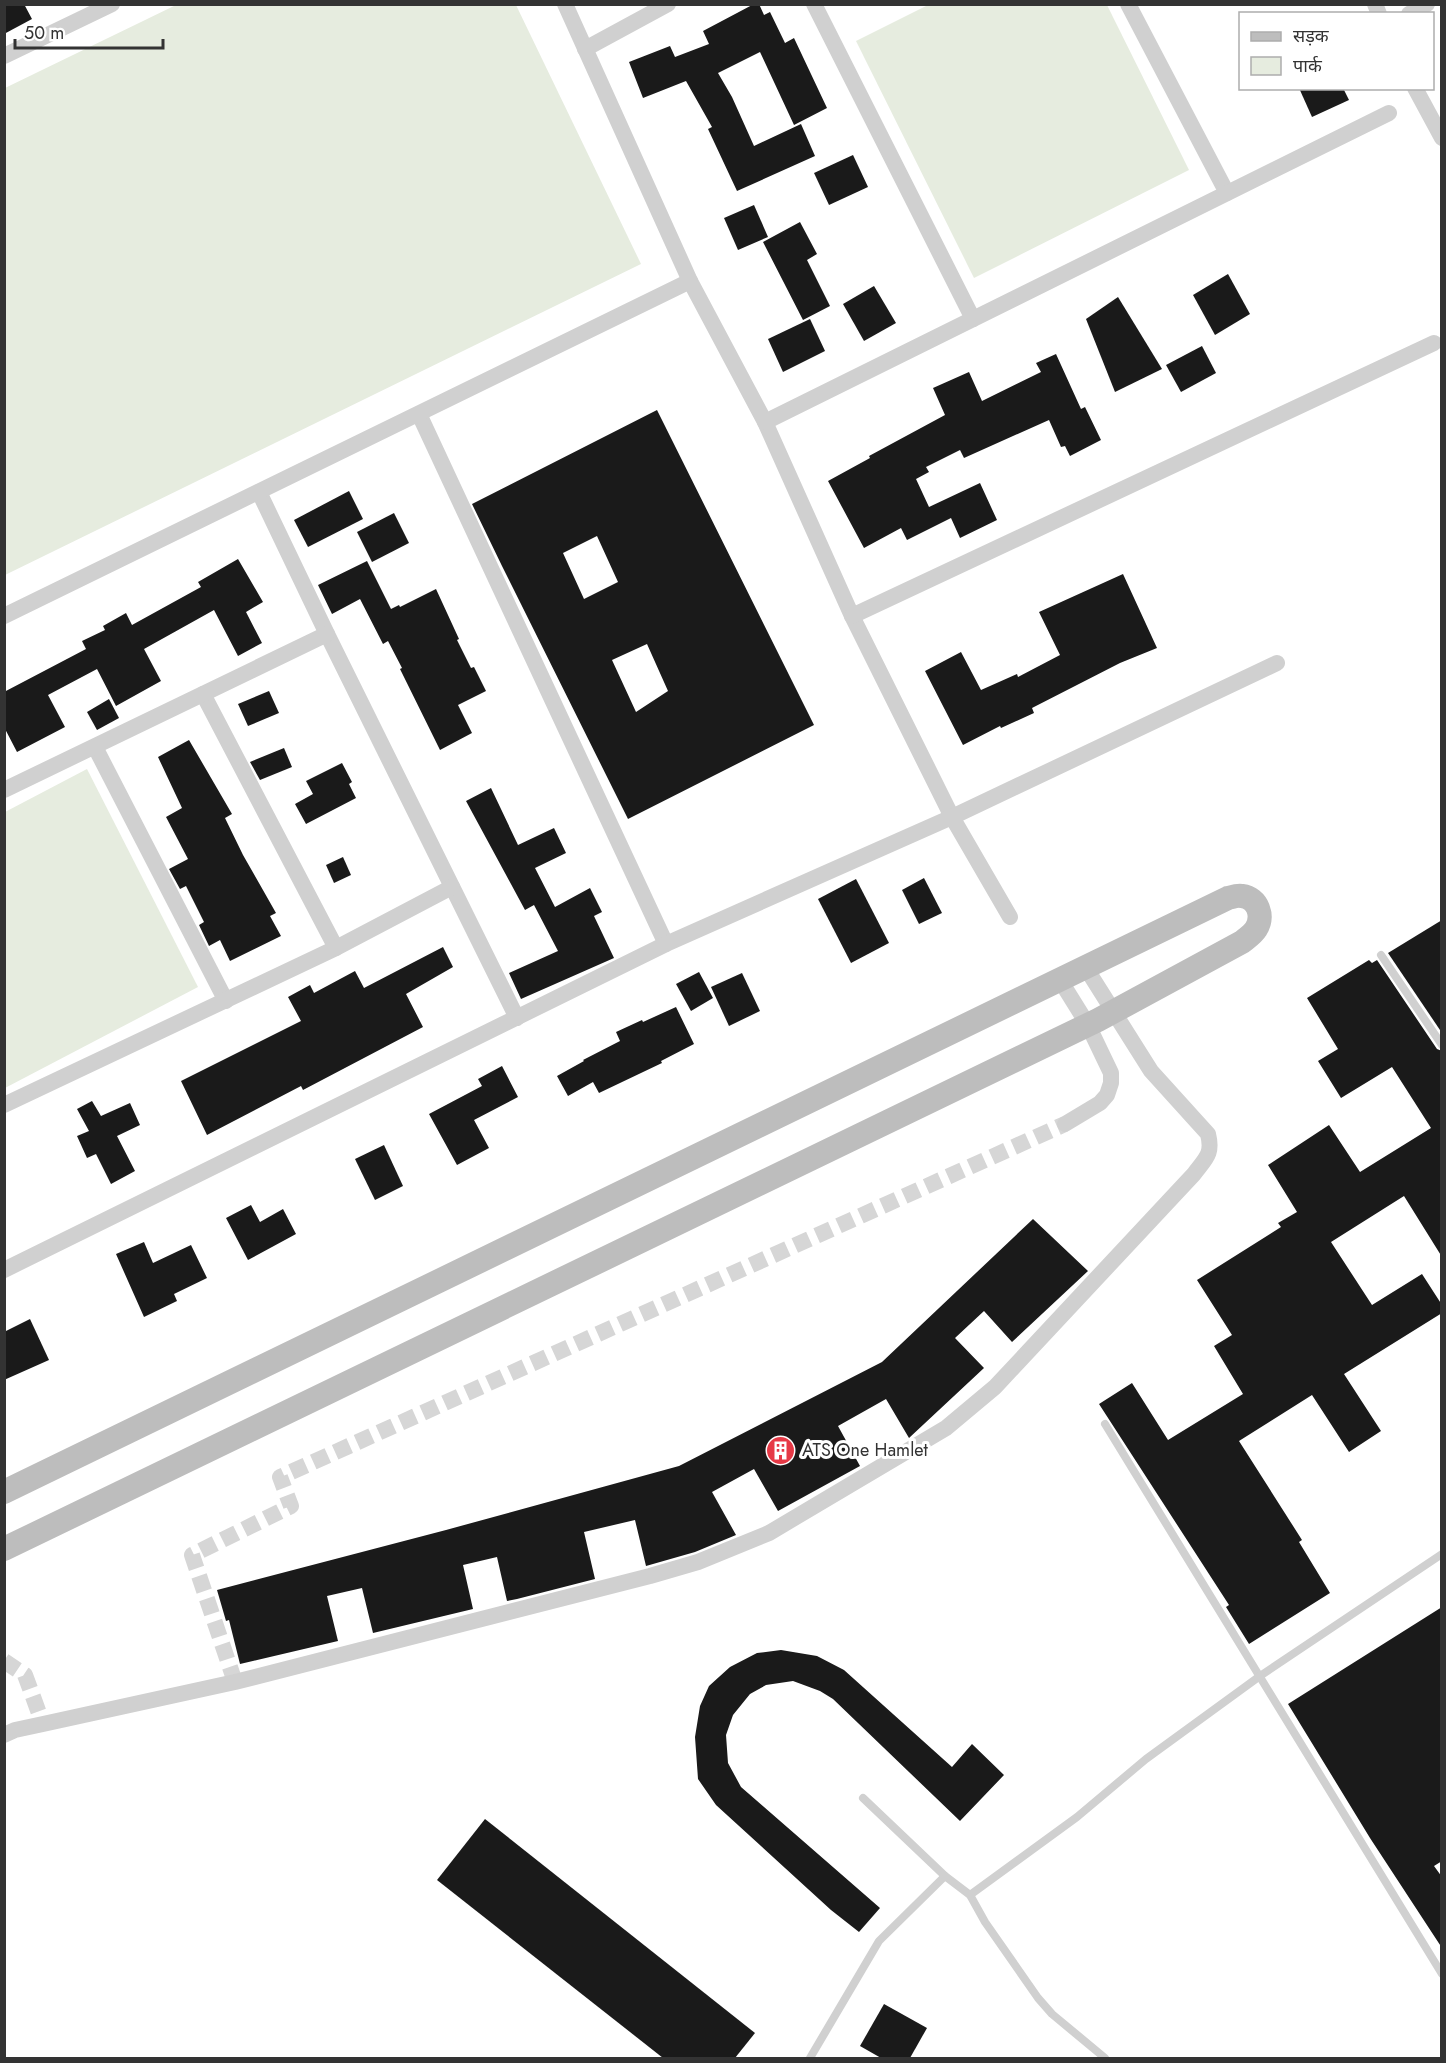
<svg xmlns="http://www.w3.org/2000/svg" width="1446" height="2063" viewBox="0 0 1446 2063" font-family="Jost,'Noto Sans Devanagari',sans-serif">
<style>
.green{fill:#e6ecdf}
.building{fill:#1a1a1a;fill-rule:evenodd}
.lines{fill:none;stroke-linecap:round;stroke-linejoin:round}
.street-tunnel{stroke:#d6d6d6;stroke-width:16;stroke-dasharray:16 8;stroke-linecap:butt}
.lane{stroke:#d0d0d0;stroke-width:8}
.street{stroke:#d0d0d0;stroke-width:16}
.secondary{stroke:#bdbdbd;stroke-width:24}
.labels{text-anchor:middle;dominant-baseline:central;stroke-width:6;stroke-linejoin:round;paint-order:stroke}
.poi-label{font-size:18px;fill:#333;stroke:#fff;text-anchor:start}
</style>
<rect width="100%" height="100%" fill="#fff"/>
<g class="green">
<path d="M930 4 1107 5 1189 170 974 278 856 41Z"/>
<path d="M176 5H516L641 264 5 575V88Z"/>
<path d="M87 769 198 987 5 1088V812Z"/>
</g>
<g class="building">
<path d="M4 4H24L32 19 4 34Z"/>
<path d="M754 4H759L764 15 770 12 785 43 794 38 827 108 794 125 760 52 718 73 732 97 754 146 801 124 815 156 737 191 708 129 712 127 686 81 643 98 629 62 670 46 675 57 709 44 703 31Z"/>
<path d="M1299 88H1343L1349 100 1312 117Z"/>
<path d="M853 155 868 187 829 205 814 173Z"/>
<path d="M754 205 768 237 738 250 724 218Z"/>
<path d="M800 222 817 254 807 260 830 306 803 320 763 242Z"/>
<path d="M1228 274 1250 314 1215 335 1193 295Z"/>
<path d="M874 286 896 323 864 341 843 304Z"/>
<path d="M1118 297 1162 369 1115 392 1086 319Z"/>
<path d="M810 319 825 351 783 372 768 339Z"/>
<path d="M1202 346 1216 373 1181 392 1166 365Z"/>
<path d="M1056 354 1081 409 1085 407 1101 440 1070 456 1065 446 1061 447 1049 420 964 458 960 450 926 467 929 472 916 479 929 507 980 483 997 520 960 538 951 518 907 540 901 528 864 548 828 481 870 458 869 456 945 415 933 388 969 372 982 401 1041 372 1036 363Z"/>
<path d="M657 410 814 725 628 819 502 566 472 504ZM597 536 618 582 584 599 563 553ZM647 644 668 691 636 712 612 660Z"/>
<path d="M349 491 363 519 308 547 294 520Z"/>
<path d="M394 513 409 543 372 562 357 532Z"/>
<path d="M238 559 263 602 246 612 262 643 238 656 214 610 144 649 161 681 116 706 97 669 48 695 65 727 17 752 4 727V692L86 649 82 641 105 630 103 626 126 613 132 625 201 587 198 582Z"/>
<path d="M367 561 391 609 399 605 400 607 436 589 459 639 457 640 471 668 474 667 486 691 458 705 472 733 440 750 400 669 402 668 388 641 383 644 360 599 332 614 318 585Z"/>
<path d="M1123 574 1157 648 1120 663 1032 708 1034 713 1001 728 1000 726 963 745 925 671 961 652 981 690 1017 674 1018 677 1060 655 1039 612Z"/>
<path d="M269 691 279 713 248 726 238 704Z"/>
<path d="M109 699 119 718 97 730 87 712Z"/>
<path d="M189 740 232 814 225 818 243 855 276 913 270 916 281 936 230 961 220 940 209 946 199 925 204 922 186 886 180 889 169 869 188 859 166 817 182 808 158 757Z"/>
<path d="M284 748 292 767 260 780 250 762Z"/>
<path d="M342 763 352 782 349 784 356 798 306 824 295 804 313 794 306 781Z"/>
<path d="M491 788 518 845 554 828 566 853 535 868 555 907 590 888 602 912 594 916 614 958 521 999 509 973 558 951 534 905 525 910 466 801Z"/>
<path d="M343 857 351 875 334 883 326 865Z"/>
<path d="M924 878 942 913 919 924 902 890Z"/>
<path d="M856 879 889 943 851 963 818 899Z"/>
<path d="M1442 920V1033L1388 953Z"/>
<path d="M443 947 453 967 406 994 423 1027 303 1090 301 1086 207 1135 181 1081 301 1021 288 997 310 985 314 993 355 971 364 988Z"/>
<path d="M1369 960 1372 963 1377 960 1437 1049 1442 1051V1257L1404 1196 1331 1242 1372 1305 1422 1274 1442 1305V1313L1344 1374 1381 1431 1349 1452 1312 1395 1239 1441 1302 1540 1299 1542 1330 1593 1249 1644 1226 1607 1229 1605 1099 1404 1132 1383 1168 1440 1243 1394 1214 1346 1232 1335 1197 1280 1281 1227 1278 1223 1297 1212 1268 1165 1329 1125 1360 1172 1431 1128 1392 1067 1341 1098 1318 1061 1338 1049 1307 998Z"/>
<path d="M699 972 713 998 691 1011 676 984Z"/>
<path d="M742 973 760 1011 729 1026 711 987Z"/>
<path d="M676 1007 694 1044 661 1061 662 1063 599 1093 593 1082 568 1096 557 1076 584 1061 583 1060 620 1041 616 1032 642 1020 643 1022Z"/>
<path d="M502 1066 518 1097 474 1120 489 1148 457 1165 429 1114 482 1086 478 1079Z"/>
<path d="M92 1101 101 1116 130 1103 140 1125 117 1136 135 1171 111 1184 96 1154 87 1158 77 1136 89 1131 77 1109Z"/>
<path d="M384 1145 403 1186 375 1200 355 1159Z"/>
<path d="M251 1205 260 1222 283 1209 296 1234 248 1260 226 1218Z"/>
<path d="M1033 1219 1088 1271 1012 1342 984 1311 955 1338 984 1368 909 1438 886 1399 838 1426 860 1466 778 1511 754 1469 712 1492 736 1535 695 1552 646 1566 635 1520 584 1532 595 1579 517 1599 507 1601 497 1557 463 1565 473 1609 373 1633 362 1588 327 1596 338 1641 240 1664 229 1620 226 1621 217 1590 446 1530 679 1466 882 1362Z"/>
<path d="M144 1242 153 1263 191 1245 207 1278 174 1294 177 1301 144 1317 116 1254Z"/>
<path d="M30 1319 49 1360 4 1380V1332Z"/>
<path d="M1442 1607V1861L1434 1866 1442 1877V1948L1370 1838 1288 1704Z"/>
<path d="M781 1650 817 1656 844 1670 952 1767 972 1744 1004 1775 960 1821 833 1699 820 1691 793 1681 766 1685 750 1694 733 1715 726 1735 728 1763 741 1787 880 1908 859 1932 831 1910 716 1805 698 1779 695 1737 700 1706 709 1686 730 1667 757 1653Z"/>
<path d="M485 1819 755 2033 735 2058H663L437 1880Z"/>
<path d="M884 2004 927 2028 910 2058H881L860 2046Z"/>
</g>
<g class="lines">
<g class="street-tunnel">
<path d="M4 1661 25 1675 43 1724"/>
<path d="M235 1682 192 1555 291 1506 280 1477 1065 1124"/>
</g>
<g class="lane">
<path d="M1381 955 1442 1045"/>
<path d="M1105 1424 1442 1974"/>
<path d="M863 1798 945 1876 970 1895 985 1922 1038 1998 1052 2014 1105 2058"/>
<path d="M970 1895 1077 1817 1146 1759 1260 1676 1442 1554"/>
<path d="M810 2058 879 1941 945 1876"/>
</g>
<g class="street">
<path d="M565 4 690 281 765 422 852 616 952 817 1010 917"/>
<path d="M814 4 973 319"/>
<path d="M1128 4 1227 193"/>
<path d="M1375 4 1379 14"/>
<path d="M1409 14 1427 4"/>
<path d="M585 49 668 4"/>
<path d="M4 56 112 4"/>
<path d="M1415 88 1442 138"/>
<path d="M419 414 666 944"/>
<path d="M765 422 1389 113"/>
<path d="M259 492 327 634 517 1018"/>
<path d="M4 616 690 281"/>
<path d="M852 616 1434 343"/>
<path d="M203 694 336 948"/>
<path d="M95 747 226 1001"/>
<path d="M4 790 327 634"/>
<path d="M1060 980 1088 1025 1111 1073V1083L1107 1095 1100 1103 1065 1124"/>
<path d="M4 1105 336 948 452 887"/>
<path d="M4 1270 666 944 952 817 1277 663"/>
<path d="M4 1735 15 1730 43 1724 235 1682 650 1576 698 1562 769 1533 946 1428 995 1387 1194 1174C1206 1158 1213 1154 1208 1134L1151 1071 1086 968"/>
</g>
<path class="secondary" d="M4 1492 1228 898C1232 897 1238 895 1242 896 1258 898 1264 916 1256 929 1253 934 1247 938 1242 942L1098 1020 4 1549"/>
</g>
<defs>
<symbol id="building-disc" viewBox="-11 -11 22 22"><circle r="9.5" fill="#e63946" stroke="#fff"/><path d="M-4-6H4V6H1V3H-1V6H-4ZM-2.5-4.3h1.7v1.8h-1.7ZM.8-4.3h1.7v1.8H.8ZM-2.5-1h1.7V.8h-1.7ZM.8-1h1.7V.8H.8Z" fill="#fff"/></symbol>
</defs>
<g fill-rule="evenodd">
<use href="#building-disc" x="764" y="1434" width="33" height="33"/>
</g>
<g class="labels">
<g class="poi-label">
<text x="802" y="1450">ATS One Hamlet</text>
</g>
</g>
<rect width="1446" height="2063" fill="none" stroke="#333333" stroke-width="12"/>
<rect x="1239" y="12" width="195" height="78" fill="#ffffff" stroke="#adadad" stroke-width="1.5"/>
<rect x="1251" y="32" width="30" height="9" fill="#bdbdbd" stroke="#adadad" stroke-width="1.5"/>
<text x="1293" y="42" font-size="18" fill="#333333">सड़क</text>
<rect x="1251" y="57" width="30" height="18" fill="#e6ecdf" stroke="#adadad" stroke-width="1.5"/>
<text x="1293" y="72" font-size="18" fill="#333333">पार्क</text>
<path d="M15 39v9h148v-9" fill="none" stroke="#333333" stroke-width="3"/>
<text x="24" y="39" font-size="18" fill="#333333" stroke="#ffffff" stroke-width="4.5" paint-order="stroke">50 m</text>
</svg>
